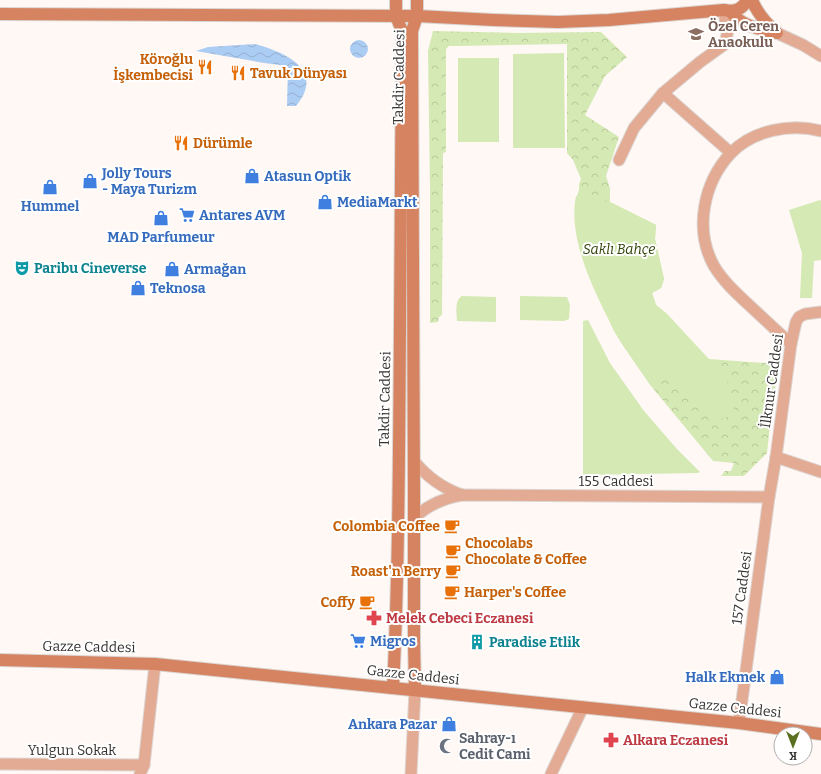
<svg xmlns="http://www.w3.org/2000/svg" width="821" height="774" viewBox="0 0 821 774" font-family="Bitter,serif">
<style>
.forest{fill:url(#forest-crowns)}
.park{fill:#d4e9b4}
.water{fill:url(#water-waves)}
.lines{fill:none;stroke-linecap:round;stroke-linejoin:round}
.minor-casing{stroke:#dbd5d2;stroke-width:13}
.secondary-casing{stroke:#dbd5d2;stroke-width:14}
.minor{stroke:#e4ab94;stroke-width:11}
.secondary{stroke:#d58360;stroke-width:12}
.labels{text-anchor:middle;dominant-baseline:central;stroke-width:4;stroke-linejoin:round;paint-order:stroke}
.education-label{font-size:14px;font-weight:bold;fill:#785e54;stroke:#fff;text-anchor:start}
.food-label{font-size:14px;font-weight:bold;fill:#c56008;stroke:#fff;text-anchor:end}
.street-label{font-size:14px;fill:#363331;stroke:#fff}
.shop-label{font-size:14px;font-weight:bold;fill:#366cbe;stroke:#fff;text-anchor:start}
.park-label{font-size:14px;font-style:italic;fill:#314309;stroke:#fff}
.culture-label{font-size:14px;font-weight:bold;fill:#0d838f;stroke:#fff;text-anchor:start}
.health-label{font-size:14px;font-weight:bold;fill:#be3a42;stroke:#fff;text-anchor:start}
.worship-label{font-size:14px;font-weight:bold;fill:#5b616d;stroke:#fff;text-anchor:start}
</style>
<defs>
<pattern id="forest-crowns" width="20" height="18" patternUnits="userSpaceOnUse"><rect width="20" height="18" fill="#d4e9b4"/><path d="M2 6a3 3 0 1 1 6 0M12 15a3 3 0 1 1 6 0" fill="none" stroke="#b7c89b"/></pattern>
<pattern id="water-waves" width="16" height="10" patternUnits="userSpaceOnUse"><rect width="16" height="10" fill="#accdf3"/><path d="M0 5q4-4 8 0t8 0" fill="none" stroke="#95b0d1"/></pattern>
</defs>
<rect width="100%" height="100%" fill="#fff8f5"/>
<path class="forest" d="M433 31 516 33 601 32 627 57 605 76 585 115 619 137 606 176 610 188V202L656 225 655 239 664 279 661 288 652 293 656 305 667 314 709 359 779 364 772 407 767 453 744 476H721L725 471H731L734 463 713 461 651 386 622 344 614 331 598 297 581 251 576 227 575 203 579 190V184L581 179 573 160 567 153V44L457 46H449L446 49V152L443 153 442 315 439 317 438 322 430 323V188L428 51Z"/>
<g class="park">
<path d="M564 53 565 148H513V54Z"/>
<rect x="458" y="58" width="41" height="84"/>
<path d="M576 196 610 202 656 225 655 239 664 279 661 288 652 293 656 305 667 314 727 381 735 404 733 411 724 419C699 414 686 390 670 373L651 386C639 368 626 351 615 332 612 327 610 321 607 316 590 283 568 234 576 196Z"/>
<path d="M820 200 821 201V260L814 261 812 298H800L802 253 789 210Z"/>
<path d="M462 296 496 297V322L457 321C457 314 454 300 462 296Z"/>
<path d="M520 296 567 297 570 305 569 319 564 321 520 320Z"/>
<path d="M588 320 610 363 644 411 677 449 700 472 698 473 583 475V321Z"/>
</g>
<g class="water">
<circle cx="359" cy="49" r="9"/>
<path d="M255 44C285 52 326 70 296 106H287L288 66 264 63 196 51 208 47Z"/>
</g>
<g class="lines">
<defs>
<g id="minor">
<path d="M777 33 803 45 821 56"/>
<path d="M663 93 731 153"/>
<path d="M619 160 634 128 663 93 700 62 725 44 728 30 725 19 726 10"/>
<path d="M791 344C777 331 763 318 749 305 736 293 723 281 714 266 694 230 703 183 731 153 753 130 791 123 821 131"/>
<path d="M776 457 821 472"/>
<path d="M414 461C427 477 442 488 462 495"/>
<path d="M414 518C428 505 444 498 462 495L769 497"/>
<path d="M739 723 769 497 776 457 791 344 796 322 799 317 805 314 821 312"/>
<path d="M0 764 144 765"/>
<path d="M140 774 144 765 155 664"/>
<path d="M411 774 415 690"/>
<path d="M551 774 583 707"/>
</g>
<g id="secondary">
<path d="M752 0C757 13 765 22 776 32"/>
<path d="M730 11C741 26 759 29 777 33"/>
<path d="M0 14 417 16 494 20 558 22 609 20 724 10C734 12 742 10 747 0"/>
<path d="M0 660 155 664 739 723 821 734"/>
<path d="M393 688C399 567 399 446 400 325 401 227 402 129 402 31L396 16V0"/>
<path d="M415 690 414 641V498L412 31 417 16V0"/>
</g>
</defs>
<use href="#minor" class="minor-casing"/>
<use href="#secondary" class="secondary-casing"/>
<use href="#minor" class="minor"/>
<use href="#secondary" class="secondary"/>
</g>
<defs>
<symbol id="school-bare" viewBox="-9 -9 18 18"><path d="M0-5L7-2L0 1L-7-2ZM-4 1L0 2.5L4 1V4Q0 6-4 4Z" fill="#8d6e63" stroke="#fff" stroke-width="2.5" paint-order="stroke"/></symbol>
<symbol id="restaurant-bare" viewBox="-9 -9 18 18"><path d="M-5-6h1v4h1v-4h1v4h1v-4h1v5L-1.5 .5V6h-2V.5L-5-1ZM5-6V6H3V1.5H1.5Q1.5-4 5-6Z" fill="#e8710a" stroke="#fff" stroke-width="2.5" paint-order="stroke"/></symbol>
<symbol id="shop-bare" viewBox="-9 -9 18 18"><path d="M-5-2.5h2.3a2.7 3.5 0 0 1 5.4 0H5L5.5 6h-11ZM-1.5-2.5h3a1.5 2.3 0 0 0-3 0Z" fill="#3f7fe0" stroke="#fff" stroke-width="2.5" paint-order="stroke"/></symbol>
<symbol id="supermarket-bare" viewBox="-9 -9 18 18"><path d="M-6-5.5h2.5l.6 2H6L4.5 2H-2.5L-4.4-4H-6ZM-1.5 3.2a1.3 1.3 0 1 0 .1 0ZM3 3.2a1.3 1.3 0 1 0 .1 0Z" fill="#3f7fe0" stroke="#fff" stroke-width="2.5" paint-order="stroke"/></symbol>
<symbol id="theatre-bare" viewBox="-9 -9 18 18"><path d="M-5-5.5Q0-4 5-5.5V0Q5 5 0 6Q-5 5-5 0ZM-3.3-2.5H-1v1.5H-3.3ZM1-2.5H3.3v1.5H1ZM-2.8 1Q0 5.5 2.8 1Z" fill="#0f9aa8" stroke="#fff" stroke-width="2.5" paint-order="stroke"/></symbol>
<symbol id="cafe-bare" viewBox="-9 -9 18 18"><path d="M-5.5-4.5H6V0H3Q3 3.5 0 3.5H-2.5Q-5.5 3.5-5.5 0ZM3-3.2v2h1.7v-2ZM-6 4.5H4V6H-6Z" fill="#e8710a" stroke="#fff" stroke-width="2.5" paint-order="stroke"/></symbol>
<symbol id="pharmacy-bare" viewBox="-9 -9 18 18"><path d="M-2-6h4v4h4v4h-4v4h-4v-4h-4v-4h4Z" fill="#e0444e" stroke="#fff" stroke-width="2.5" paint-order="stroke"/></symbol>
<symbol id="building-bare" viewBox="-9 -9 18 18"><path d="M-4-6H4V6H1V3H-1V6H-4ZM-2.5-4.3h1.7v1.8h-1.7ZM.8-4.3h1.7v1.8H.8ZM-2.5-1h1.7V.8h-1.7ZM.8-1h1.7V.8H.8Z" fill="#0f9aa8" stroke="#fff" stroke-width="2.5" paint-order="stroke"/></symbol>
<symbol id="mosque-bare" viewBox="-9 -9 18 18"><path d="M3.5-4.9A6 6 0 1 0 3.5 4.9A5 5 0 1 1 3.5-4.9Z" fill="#6b7280" stroke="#fff" stroke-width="2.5" paint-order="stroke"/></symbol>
</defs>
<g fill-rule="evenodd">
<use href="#school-bare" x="685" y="23" width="22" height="22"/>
<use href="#restaurant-bare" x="194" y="56" width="22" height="22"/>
<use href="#restaurant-bare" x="227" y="62" width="22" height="22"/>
<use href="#restaurant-bare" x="170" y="132" width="22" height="22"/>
<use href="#shop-bare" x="241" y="165" width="22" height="22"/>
<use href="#shop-bare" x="79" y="170" width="22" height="22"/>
<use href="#shop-bare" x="39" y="176" width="22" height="22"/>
<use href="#shop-bare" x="314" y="191" width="22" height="22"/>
<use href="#supermarket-bare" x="176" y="204" width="22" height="22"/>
<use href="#shop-bare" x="150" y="207" width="22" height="22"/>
<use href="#theatre-bare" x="11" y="257" width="22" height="22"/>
<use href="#shop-bare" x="161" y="258" width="22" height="22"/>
<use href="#shop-bare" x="127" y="277" width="22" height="22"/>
<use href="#cafe-bare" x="441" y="515" width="22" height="22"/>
<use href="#cafe-bare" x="442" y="540" width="22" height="22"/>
<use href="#cafe-bare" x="442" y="560" width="22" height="22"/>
<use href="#cafe-bare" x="441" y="581" width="22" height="22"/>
<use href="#cafe-bare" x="356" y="591" width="22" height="22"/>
<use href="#pharmacy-bare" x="363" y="607" width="22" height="22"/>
<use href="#supermarket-bare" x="347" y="630" width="22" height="22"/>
<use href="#building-bare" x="466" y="631" width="22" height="22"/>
<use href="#shop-bare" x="766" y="666" width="22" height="22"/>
<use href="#shop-bare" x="438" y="713" width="22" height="22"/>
<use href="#pharmacy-bare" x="600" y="729" width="22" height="22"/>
<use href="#mosque-bare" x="436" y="735" width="22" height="22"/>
</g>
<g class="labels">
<g class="education-label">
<text x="708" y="26">Özel Ceren<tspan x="708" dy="16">Anaokulu</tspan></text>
</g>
<g class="food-label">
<text x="193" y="59">Köroğlu<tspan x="193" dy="16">İşkembecisi</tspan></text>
<text x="250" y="73" text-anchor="start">Tavuk Dünyası</text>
<text x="193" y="143" text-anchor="start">Dürümle</text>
<text x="440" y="526">Colombia Coffee</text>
<text x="465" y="543" text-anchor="start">Chocolabs<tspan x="465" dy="16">Chocolate &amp; Coffee</tspan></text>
<text x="441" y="571">Roast'n Berry</text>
<text x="464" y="592" text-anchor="start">Harper's Coffee</text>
<text x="355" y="602">Coffy</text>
</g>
<g class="street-label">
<text transform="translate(399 77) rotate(-89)">Takdir Caddesi</text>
<text transform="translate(772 381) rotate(-82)">İlknur Caddesi</text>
<text transform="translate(385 399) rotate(-89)">Takdir Caddesi</text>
<text x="616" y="481">155 Caddesi</text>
<text transform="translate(742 588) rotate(-82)">157 Caddesi</text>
<text transform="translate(89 647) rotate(1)">Gazze Caddesi</text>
<text transform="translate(413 675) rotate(6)">Gazze Caddesi</text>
<text transform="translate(735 708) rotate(6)">Gazze Caddesi</text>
<text x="72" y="750">Yulgun Sokak</text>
</g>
<g class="shop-label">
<text x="102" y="173">Jolly Tours<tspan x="102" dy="16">- Maya Turizm</tspan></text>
<text x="264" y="176">Atasun Optik</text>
<text x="337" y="202">MediaMarkt</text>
<text x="50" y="206" text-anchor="middle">Hummel</text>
<text x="199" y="215">Antares AVM</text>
<text x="161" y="237" text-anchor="middle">MAD Parfumeur</text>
<text x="184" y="269">Armağan</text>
<text x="150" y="288">Teknosa</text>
<text x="370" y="641">Migros</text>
<text x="765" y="677" text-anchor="end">Halk Ekmek</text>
<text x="437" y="724" text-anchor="end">Ankara Pazar</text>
</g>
<g class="park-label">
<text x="619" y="249">Saklı Bahçe</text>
</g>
<g class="culture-label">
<text x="34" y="268">Paribu Cineverse</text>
<text x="489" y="642">Paradise Etlik</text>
</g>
<g class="health-label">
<text x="386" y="618">Melek Cebeci Eczanesi</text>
<text x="623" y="740">Alkara Eczanesi</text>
</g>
<g class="worship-label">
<text x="459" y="738">Sahray-ı<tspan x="459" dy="16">Cedit Cami</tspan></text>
</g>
</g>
<g transform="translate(793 746) rotate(180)"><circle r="19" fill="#ffffff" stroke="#afadad"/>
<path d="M0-3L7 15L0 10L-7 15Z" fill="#5a6f1f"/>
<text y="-6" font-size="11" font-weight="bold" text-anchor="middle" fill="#363331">K</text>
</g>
</svg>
